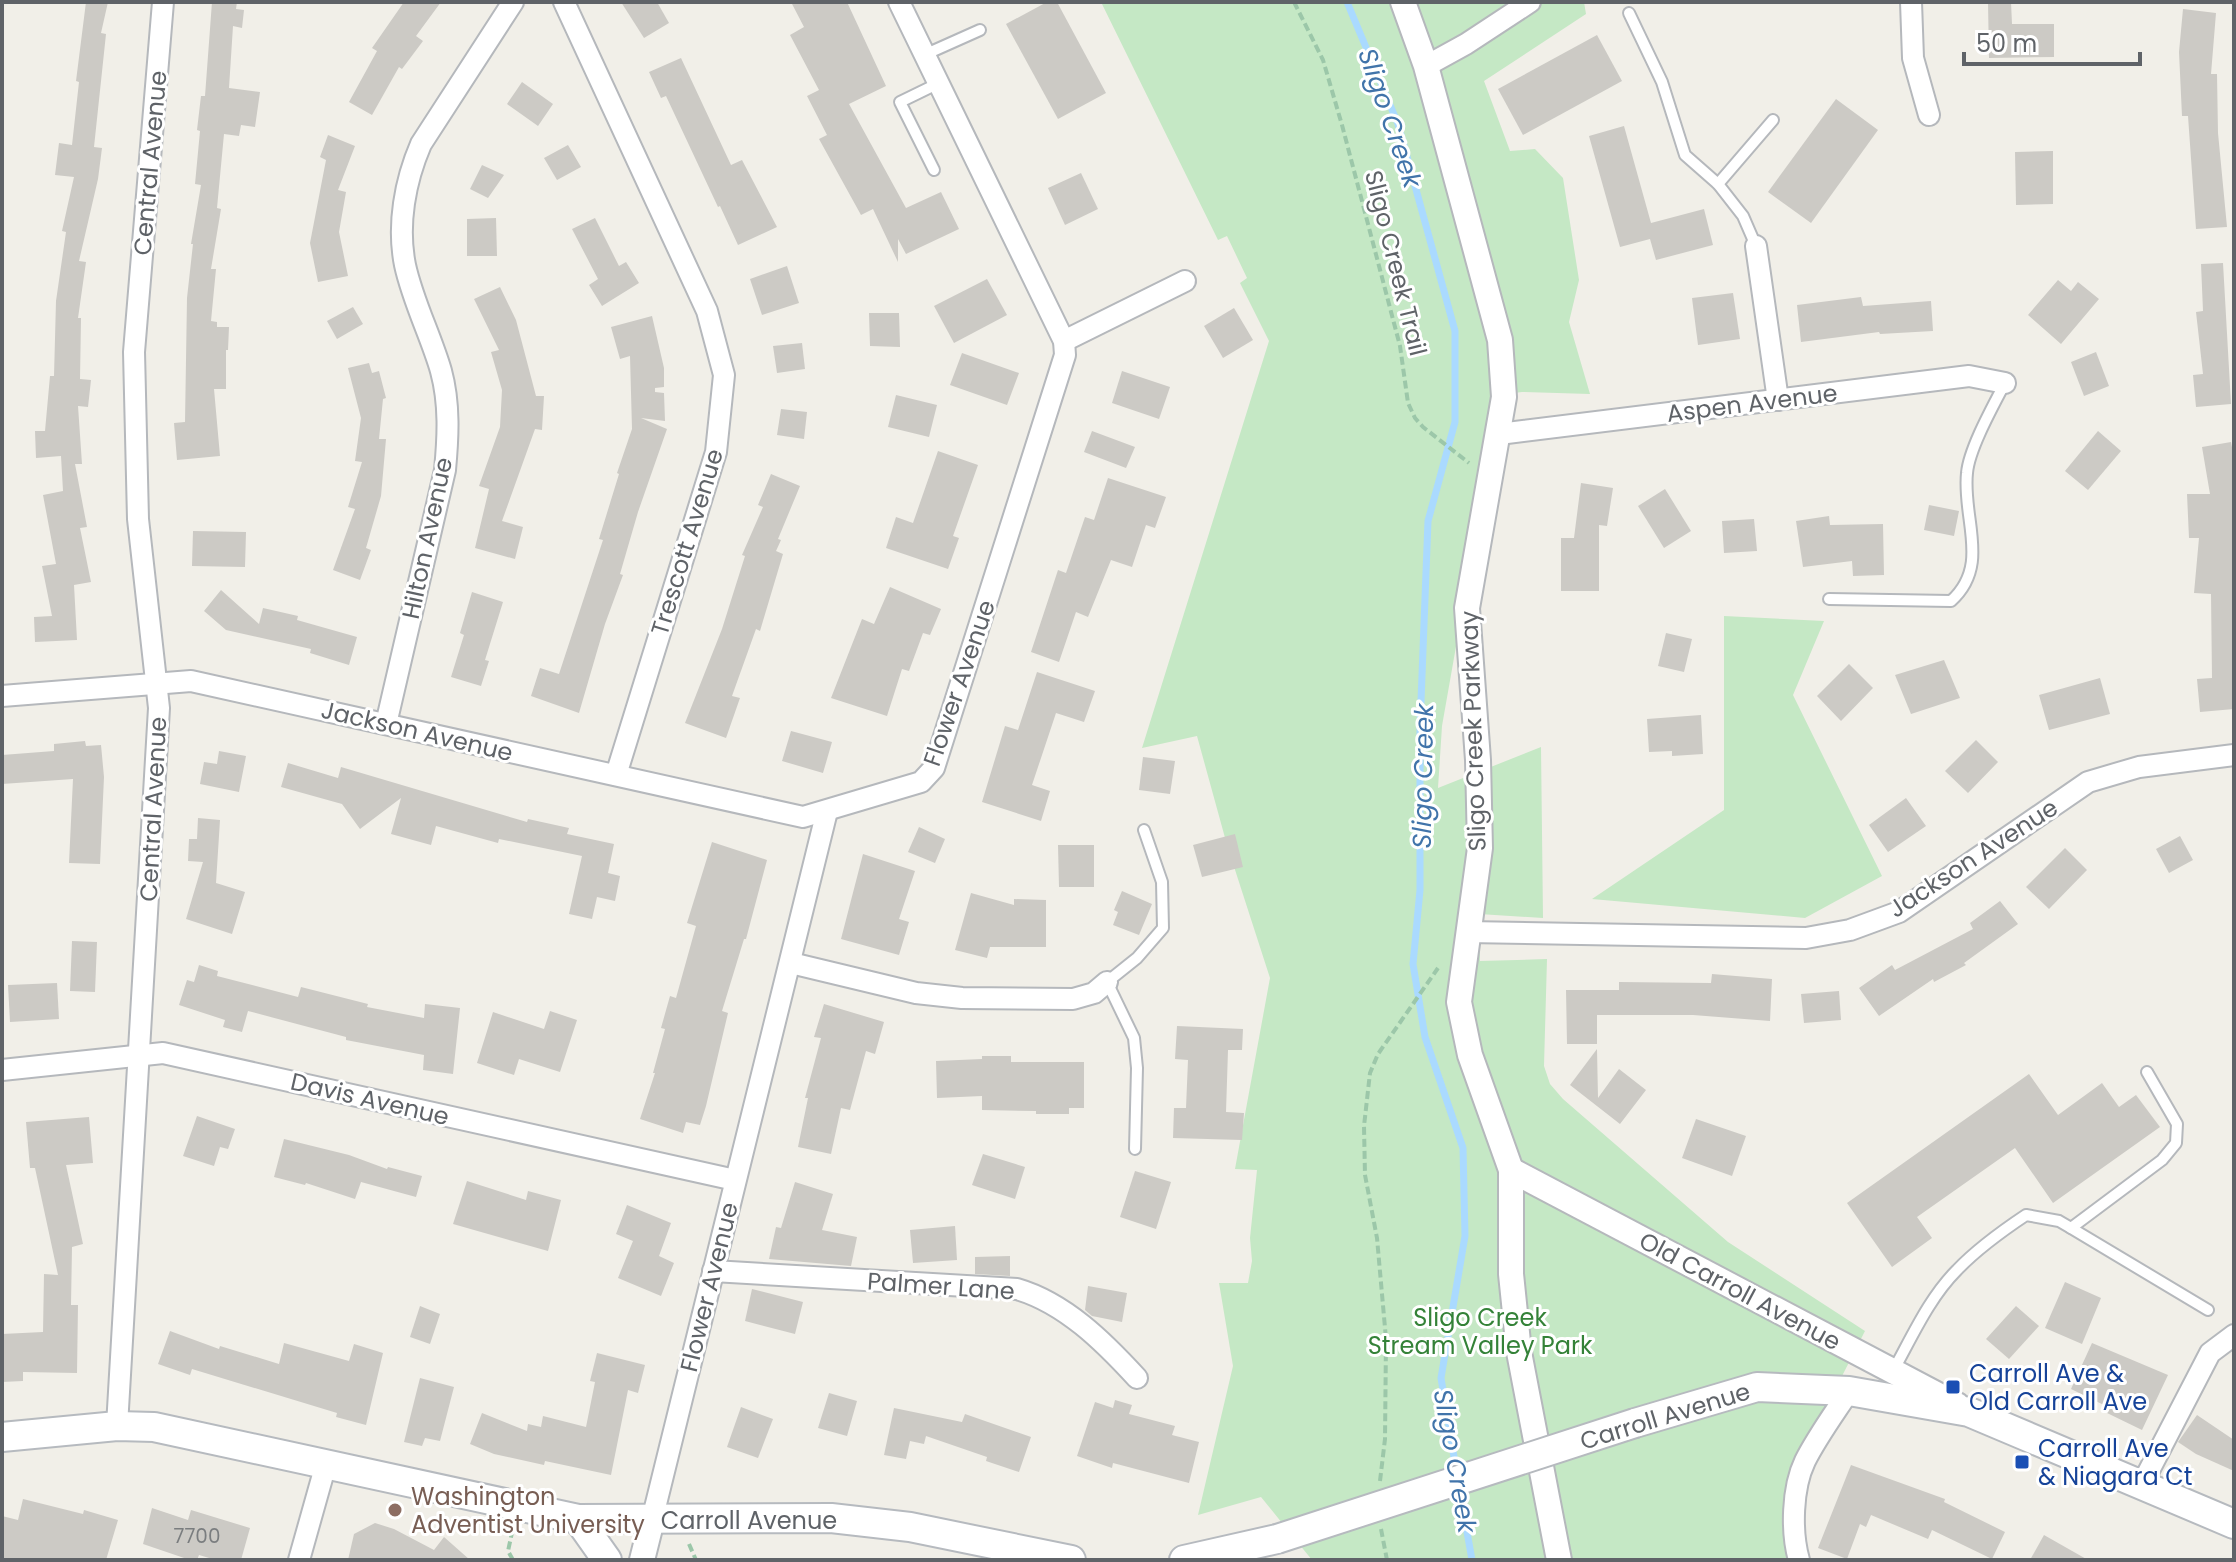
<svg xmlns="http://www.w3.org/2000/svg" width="2236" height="1562" viewBox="0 0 2236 1562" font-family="Poppins,sans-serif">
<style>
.green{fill:#c5e8c5}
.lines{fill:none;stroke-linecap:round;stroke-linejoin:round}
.stream{stroke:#aadaff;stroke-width:7}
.building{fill:#cccac5}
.service-casing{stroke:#b5b8bc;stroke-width:14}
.minor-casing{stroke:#b5b8bc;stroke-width:24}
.tertiary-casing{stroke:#b5b8bc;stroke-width:28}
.secondary-casing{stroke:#b6babf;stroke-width:32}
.path{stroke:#9cc7a9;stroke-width:4;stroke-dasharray:8 4;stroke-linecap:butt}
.service{stroke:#fff;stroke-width:10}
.minor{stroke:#fff;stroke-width:20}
.tertiary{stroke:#fff;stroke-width:24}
.secondary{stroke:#fff;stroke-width:28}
.secondary-bridge-casing{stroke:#b6babf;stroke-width:32;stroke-linecap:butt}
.secondary-bridge{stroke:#fff;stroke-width:28}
.transit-dot{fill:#1a4fb4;stroke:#fff;stroke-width:3}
.education-dot{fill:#8d6e63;stroke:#fff;stroke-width:3}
.labels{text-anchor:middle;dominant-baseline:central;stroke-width:6;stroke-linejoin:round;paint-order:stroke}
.number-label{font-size:20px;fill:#7a7d7f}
.street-label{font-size:24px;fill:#5f6368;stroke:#fff}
.park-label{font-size:24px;fill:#348238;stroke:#fff}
.transit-label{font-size:24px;fill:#164399;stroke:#fff;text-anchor:start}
.education-label{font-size:24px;fill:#785e54;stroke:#fff;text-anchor:start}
.water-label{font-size:26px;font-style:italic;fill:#4174aa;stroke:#fff}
</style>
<rect width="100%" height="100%" fill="#f1efe8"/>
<g class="green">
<path d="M1101 2H1584L1586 14 1484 81 1510 151 1535 149 1563 178 1579 280 1569 322 1590 394 1522 392 1498 395 1497 414 1442 726 1438 788 1541 747 1543 918 1479 914 1480 961 1547 959 1544 1066 1550 1084 1563 1099 1728 1242 1865 1331 1792 1474 1799 1560H1312L1261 1497 1198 1515 1233 1366 1219 1283H1248L1252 1261 1250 1238 1257 1170 1235 1169 1270 978 1227 845 1197 736 1142 748 1269 341 1240 283 1247 278 1227 236 1218 240Z"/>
<path d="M1724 616 1824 621 1793 695 1882 876 1805 918 1592 899 1724 810Z"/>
</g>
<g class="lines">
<g class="stream">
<path d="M1347 2 1398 124 1455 331V422L1428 521 1420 727V890L1413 964 1425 1037 1463 1148 1465 1236 1441 1378 1457 1475"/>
<path d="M1459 1487 1472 1560"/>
</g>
</g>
<g class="building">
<path d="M86 2H108L101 33 106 34 94 147 102 148 98 179 79 261 86 262 78 318H81L80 379 91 380 88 407 78 406 82 464H75L87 527 80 528 91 582 74 585 77 640 35 642 34 617 52 616 42 566 56 564 43 495 63 491 61 456 36 458 35 431H45L50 376H54L56 301 66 232 62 231 74 177 55 175 59 143 72 145 79 82 76 81Z"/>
<path d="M212 2H237L236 9 244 10 242 28 233 26 229 88 260 92 255 127 241 125 239 136 224 134 217 208 221 209 211 269H216L211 321 217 322V327H229L228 350H226V389H214L220 456 177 460 174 423 185 422 187 298 193 244H191L201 185 195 184 200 131 197 130 201 96H205Z"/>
<path d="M404 2H441L416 36 423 41 402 69 399 67 372 115 349 102 377 51 372 48Z"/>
<path d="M621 2H657L669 23 644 38Z"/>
<path d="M791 2H847L886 86 849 104 906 208 941 192 959 229 906 254 898 239V262L873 209 861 215 819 139 827 135 807 96 819 90 790 35 804 27Z"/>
<path d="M1047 2H1057L1106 93 1058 119 1006 24Z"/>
<path d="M1988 2H2011L2012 24H2054V57L1989 58Z"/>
<path d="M2183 9 2216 13 2211 74H2217L2218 133 2227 227 2196 229 2188 116H2182L2179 52Z"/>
<path d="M1597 35 1622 81 1523 135 1498 89Z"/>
<path d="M681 58 731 165 742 160 777 227 738 245 720 206 718 207 666 96 661 98 649 72Z"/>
<path d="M522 82 553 104 538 126 507 104Z"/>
<path d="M1836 99 1878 130 1811 223 1768 192Z"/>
<path d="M1624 126 1651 223 1704 209 1713 245 1656 260 1650 239 1620 247 1589 136Z"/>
<path d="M328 135 355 146 338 190 346 192 339 232 348 276 318 282 310 243 326 160 320 157Z"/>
<path d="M568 145 581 167 557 180 544 158Z"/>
<path d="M2053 151V204L2016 205 2015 152Z"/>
<path d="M482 165 504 175 488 198 470 189Z"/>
<path d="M1081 173 1098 209 1065 225 1048 188Z"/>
<path d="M496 218 497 256H467V219Z"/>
<path d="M595 218 619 266 626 262 639 283 602 306 589 285 598 279 572 229Z"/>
<path d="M2223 263 2231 404 2196 407 2193 375 2203 374 2196 312 2203 311 2201 264Z"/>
<path d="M787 266 799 303 762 315 750 279Z"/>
<path d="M987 279 1007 315 954 343 934 306Z"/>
<path d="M2058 280 2071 291 2078 282 2099 299 2061 344 2028 315Z"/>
<path d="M500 287 516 320 536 396H544L542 430 535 429 502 521 523 527 515 559 475 548 489 489 479 486 500 427 502 390 491 352 499 350 474 299Z"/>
<path d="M1733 293 1740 339 1698 345 1692 298Z"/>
<path d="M1861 297 1863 306 1931 301 1933 331 1880 334 1879 332 1801 342 1797 305Z"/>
<path d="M353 307 363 324 337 339 327 321Z"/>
<path d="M1234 308 1253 340 1223 358 1204 326Z"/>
<path d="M869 313H899L900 347 870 346Z"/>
<path d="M652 316 664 368V387L655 388V392L664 393 665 421 641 418 667 429 638 512 620 574 623 575 605 624 579 713 531 696 540 668 559 674 603 540 599 539 619 474 617 473 632 429 630 356 620 359 611 327Z"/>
<path d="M802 343 805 369 777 373 773 346Z"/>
<path d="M2096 352 2109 386 2084 396 2071 362Z"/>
<path d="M962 353 1019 373 1007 405 950 385Z"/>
<path d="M369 363 372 373 379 371 386 398 383 399 379 439H386L381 496 366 548 371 550 360 580 333 570 355 509 348 507 362 462 355 461 361 418 348 368Z"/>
<path d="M1122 371 1170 387 1159 419 1112 403Z"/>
<path d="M896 395 937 405 929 437 888 427Z"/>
<path d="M781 409 807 412 804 439 777 435Z"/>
<path d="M1092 431 1135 447 1126 468 1084 452Z"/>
<path d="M2098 431 2121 451 2088 490 2065 471Z"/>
<path d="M2231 442 2234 458V709L2200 712 2197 679 2212 678 2211 594 2194 593 2199 538H2189L2187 494H2210L2202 447Z"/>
<path d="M938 451 978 465 953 536 959 538 948 569 886 548 896 517 913 523Z"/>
<path d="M771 474 800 486 778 539 781 540 776 551 783 554 760 631 756 629 732 696 740 698 726 738 685 723 722 629 745 556 742 555 763 507 758 505Z"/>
<path d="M1108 478 1166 497 1155 528 1146 525 1132 567 1111 560 1088 617 1076 612 1059 662 1031 652 1058 570 1066 573 1085 517 1094 520Z"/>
<path d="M1581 483 1613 488 1607 526 1599 525V591H1561V538H1574Z"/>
<path d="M1665 489 1691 531 1664 548 1638 506Z"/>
<path d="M1929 505 1959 511 1954 536 1924 530Z"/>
<path d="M1829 516 1830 525 1883 524 1884 575 1853 576 1852 561 1803 567 1796 521Z"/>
<path d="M1754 519 1757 551 1724 553 1722 521Z"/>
<path d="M193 531 246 532 245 567 192 566Z"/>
<path d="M890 587 941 609 930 635 923 633 909 671 902 669 887 716 831 698 862 619 874 624Z"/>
<path d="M221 590 259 624 263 608 298 616 297 620 357 637 349 665 310 653 311 649 226 630 204 611Z"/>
<path d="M472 592 503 602 485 660 489 661 481 686 451 677 464 635 460 633Z"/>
<path d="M1666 633 1692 639 1684 672 1658 666Z"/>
<path d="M1944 660 1960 698 1911 714 1895 675Z"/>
<path d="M1849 664 1873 688 1841 721 1817 696Z"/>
<path d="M1037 672 1095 691 1084 722 1056 713 1032 785 1050 791 1041 821 982 802 1005 726 1018 730Z"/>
<path d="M2100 678 2110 714 2049 730 2039 695Z"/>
<path d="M1701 715 1703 754 1672 756V751L1649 752 1647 719Z"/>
<path d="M791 731 832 742 823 773 782 761Z"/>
<path d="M1976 740 1998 762 1968 793 1945 771Z"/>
<path d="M85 741 86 746 101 745 104 777 100 864 69 863 73 779 2 784V755L54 751V744Z"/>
<path d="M219 751 246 756 239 792 200 784 204 762 217 764Z"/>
<path d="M1143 757 1175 761 1170 794 1139 790Z"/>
<path d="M288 763 338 778 341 767 527 822 528 819 569 828 567 834 614 844 608 873 620 876 615 901 597 897 592 919 569 914 582 856 499 839 498 843 436 826 431 845 391 834 401 798 360 829 342 804 281 787Z"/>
<path d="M1906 798 1926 826 1888 852 1869 825Z"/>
<path d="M198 818 220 820 216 883 245 892 232 934 186 919 203 862 188 861 189 839H197Z"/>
<path d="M919 827 945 839 935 863 908 852Z"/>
<path d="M1235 834 1243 867 1202 877 1193 845Z"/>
<path d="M2180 836 2193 860 2169 873 2156 849Z"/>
<path d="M712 842 767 860 746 939H744L722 1011 728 1013 706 1106 700 1125 686 1122 683 1133 640 1119 655 1073H653L665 1029 661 1028 670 996 676 998 696 926 687 923Z"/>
<path d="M1058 845H1094V887H1059Z"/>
<path d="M2065 848 2087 870 2049 909 2026 887Z"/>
<path d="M863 854 915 871 899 919 909 922 899 955 841 939Z"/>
<path d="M1122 891 1152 904 1139 935 1113 925 1118 912 1114 910Z"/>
<path d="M971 893 1014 905V899L1046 900V947H990L987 958 955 950Z"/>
<path d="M2000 901 2018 924 1964 963 1966 965 1934 982 1933 979 1879 1016 1859 988 1892 965 1895 970 1973 929 1970 923Z"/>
<path d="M72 941 97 942 95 992 70 991Z"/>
<path d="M199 965 218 971 217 976 298 997 301 987 368 1004 367 1007 424 1018 425 1004 460 1008 453 1074 423 1070 424 1055 346 1040V1037L248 1011 242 1032 223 1027 225 1020 179 1005 187 980 194 982Z"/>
<path d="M1712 974 1772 979 1770 1021 1693 1015H1597V1044H1567L1566 990H1619V982L1711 983Z"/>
<path d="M57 983 59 1019 10 1022 8 985Z"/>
<path d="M1839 991 1841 1020 1804 1023 1801 994Z"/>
<path d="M824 1004 884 1022 875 1054 866 1051 850 1110 841 1108 831 1154 798 1147 808 1098H805L821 1038 814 1037Z"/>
<path d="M550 1011 577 1020 560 1072 519 1059 514 1075 477 1063 493 1012 544 1029Z"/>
<path d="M1177 1026 1243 1029 1242 1050H1228L1226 1112 1244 1113 1242 1140 1173 1138 1174 1108H1186L1188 1060 1175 1059Z"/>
<path d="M1597 1049 1598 1098 1619 1069 1646 1090 1620 1124 1570 1085Z"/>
<path d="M982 1056H1011V1062H1084V1108H1069V1114H1036V1111L982 1110V1096L937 1098 936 1061 982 1059Z"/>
<path d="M2029 1074 2058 1115 2102 1083 2119 1107 2136 1095 2160 1127 2053 1203 2015 1148 1917 1217 1932 1238 1892 1267 1847 1203Z"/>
<path d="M197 1116 235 1129 228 1149 220 1147 214 1166 183 1156Z"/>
<path d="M89 1117 93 1163 66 1165 83 1244 72 1247 71 1305H78L77 1373 23 1372V1381L2 1382V1334L43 1332 44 1274 58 1275 35 1168H30L26 1122Z"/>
<path d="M1696 1119 1746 1136 1732 1176 1682 1158Z"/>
<path d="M284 1139 349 1155 387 1169 388 1167 422 1176 416 1197 361 1182 355 1199 306 1183 305 1185 274 1177Z"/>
<path d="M983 1154 1025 1167 1015 1199 972 1185Z"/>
<path d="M1135 1171 1171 1182 1156 1229 1120 1217Z"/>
<path d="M467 1181 526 1200 528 1191 561 1200 548 1251 453 1224Z"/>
<path d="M795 1182 833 1194 822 1230 857 1237 851 1266 769 1259 776 1227 781 1228Z"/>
<path d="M627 1205 671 1223 659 1256 674 1263 661 1296 618 1278 633 1241 616 1234Z"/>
<path d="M955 1226 957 1260 913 1263 910 1230Z"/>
<path d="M1010 1256V1276L975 1274V1257Z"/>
<path d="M2065 1282 2101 1298 2082 1344 2045 1328Z"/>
<path d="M1088 1286 1127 1293 1122 1322 1092 1316 1085 1310Z"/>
<path d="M752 1289 803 1302 795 1334 745 1321Z"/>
<path d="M420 1306 440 1314 430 1344 410 1337Z"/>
<path d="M2016 1306 2039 1326 2009 1359 1986 1339Z"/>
<path d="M170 1331 219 1349 220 1346 279 1364 284 1343 349 1361 354 1344 383 1353 366 1425 336 1417 337 1413 192 1369 190 1375 158 1364Z"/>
<path d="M2092 1343 2168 1375 2142 1430 2107 1413 2110 1408 2071 1389Z"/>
<path d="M597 1353 645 1365 638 1393 628 1390 611 1475 545 1461 544 1465 494 1454 470 1444 482 1413 527 1431 528 1424 541 1427 543 1416 586 1427 595 1382 590 1381Z"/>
<path d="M420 1378 454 1387 440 1441 425 1438 422 1446 404 1442Z"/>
<path d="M829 1393 857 1401 847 1436 818 1428Z"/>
<path d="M1115 1400 1132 1405 1129 1414 1175 1426 1172 1435 1199 1442 1189 1483 1113 1463 1112 1468 1077 1456 1095 1402 1113 1408Z"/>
<path d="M741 1407 773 1419 758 1458 727 1447Z"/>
<path d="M894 1408 962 1422 965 1414 1031 1437 1019 1472 986 1461 987 1457 926 1436 924 1444 910 1441 906 1459 884 1455Z"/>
<path d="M2197 1415 2234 1440V1471L2196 1454 2178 1442Z"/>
<path d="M1851 1465 1945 1499 1944 1502 2005 1532 1992 1559 1932 1530 1928 1539 1871 1515 1866 1527 1860 1524 1847 1559 1818 1548Z"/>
<path d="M23 1499 83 1514 84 1510 118 1520 106 1560H2V1516L18 1520Z"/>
<path d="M152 1508 188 1520 191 1510 250 1528 241 1560H216L199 1555 197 1560H190L143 1544Z"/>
<path d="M375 1523 394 1529 434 1550 444 1537 470 1560H348L354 1534Z"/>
<path d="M2044 1535 2088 1560H2030Z"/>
</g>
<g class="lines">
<defs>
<g id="service">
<path d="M1629 13 1662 82 1685 155 1718 184 1743 216 1756 246"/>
<path d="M924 55 980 30"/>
<path d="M934 170 900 102 939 83"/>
<path d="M1718 184 1773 120"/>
<path d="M1829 599 1951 601C1991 565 1962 519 1967 473 1969 449 1993 406 2005 383"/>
<path d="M1135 1149 1137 1068 1134 1038 1107 982 1137 958 1163 928 1162 882 1144 830"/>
<path d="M2071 1228 2162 1160 2176 1143 2177 1124 2147 1072"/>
<path d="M1893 1371C1912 1337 1929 1298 1957 1270 1977 1249 2002 1231 2026 1215L2059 1221 2071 1228 2208 1310"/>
</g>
<g id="minor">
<path d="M564 2 707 311 724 375 716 452 616 775"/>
<path d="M1911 2 1913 58 1929 115"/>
<path d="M1426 66 1466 44 1530 2"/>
<path d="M1756 246 1778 400"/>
<path d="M1064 341 1185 281"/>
<path d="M1499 434 1969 376 2005 383"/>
<path d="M2 696 191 681 803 817 921 782 934 768 1065 355 1064 341 899 2"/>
<path d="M386 724 445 470C448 438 450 404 441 371 431 336 413 302 405 265 397 225 405 181 421 144L513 2"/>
<path d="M1467 932 1806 938 1850 930 1899 912 2088 782 2139 767 2234 755"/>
<path d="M791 963 916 993 962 998 1073 999 1094 993 1107 982"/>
<path d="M2 1070 163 1053 735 1180"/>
<path d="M713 1271 1017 1289C1065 1303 1104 1342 1137 1378"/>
<path d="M117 1426 159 708 138 519 134 352 163 2"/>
<path d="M2141 1486 2210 1353 2234 1335"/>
<path d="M652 1520 827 811"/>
<path d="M299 1560 326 1464"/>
<path d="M1799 1560C1791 1532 1792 1488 1805 1461 1817 1437 1834 1414 1849 1391"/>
</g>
<g id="tertiary">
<path d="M1403 2 1426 66 1500 340 1504 397 1467 608 1478 760 1480 848 1459 1002 1470 1055 1511 1170V1274L1519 1352 1559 1560"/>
<path d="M1511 1170 1957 1405"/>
<path d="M642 1560 652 1520"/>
</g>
<g id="secondary">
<path d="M1635 1423 1757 1387 1849 1391 1969 1412 2234 1524"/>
<path d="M2 1437 117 1426 154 1427 578 1519 831 1518 910 1527 1071 1560"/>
<path d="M578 1519 607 1560"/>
<path d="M1184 1560 1277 1539"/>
</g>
</defs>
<use href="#service" class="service-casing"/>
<use href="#minor" class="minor-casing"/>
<use href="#tertiary" class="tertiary-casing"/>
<use href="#secondary" class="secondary-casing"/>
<g class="path">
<path d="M1294 2 1323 60 1342 125 1400 346 1408 403 1415 418 1423 427 1469 463"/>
<path d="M1380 1481 1385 1439 1386 1339 1377 1238 1365 1175 1364 1126 1370 1073 1378 1054 1438 968"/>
<path d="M1381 1529 1387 1560"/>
<path d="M689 1544 696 1560"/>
<path d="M513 1560 508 1551 513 1528"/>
</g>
<use href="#service" class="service"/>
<use href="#minor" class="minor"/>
<use href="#tertiary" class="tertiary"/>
<use href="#secondary" class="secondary"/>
<defs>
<path id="secondary-bridge" d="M1277 1539 1635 1423"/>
</defs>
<use href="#secondary-bridge" class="secondary-bridge-casing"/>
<use href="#secondary-bridge" class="secondary-bridge"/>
</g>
<g class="transit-dot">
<rect x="1945" y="1379" width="16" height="16" rx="4"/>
<rect x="2014" y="1454" width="16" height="16" rx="4"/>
</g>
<circle class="education-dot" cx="395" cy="1510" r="8"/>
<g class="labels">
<g class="number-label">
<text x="197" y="1536">7700</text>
</g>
<g class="street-label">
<text transform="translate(150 163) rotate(-85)">Central Avenue</text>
<text transform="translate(1396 263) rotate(76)">Sligo Creek Trail</text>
<text transform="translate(1752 403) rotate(-7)">Aspen Avenue</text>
<text transform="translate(427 538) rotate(-78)">Hilton Avenue</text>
<text transform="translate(687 542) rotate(-73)">Trescott Avenue</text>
<text transform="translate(959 683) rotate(-71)">Flower Avenue</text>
<text transform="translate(417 731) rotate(13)">Jackson Avenue</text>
<text transform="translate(1473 731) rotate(-92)">Sligo Creek Parkway</text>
<text transform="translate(153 809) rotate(-87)">Central Avenue</text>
<text transform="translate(1973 858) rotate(-33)">Jackson Avenue</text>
<text transform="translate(370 1099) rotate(13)">Davis Avenue</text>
<text transform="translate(941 1286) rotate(4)">Palmer Lane</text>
<text transform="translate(709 1287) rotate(-76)">Flower Avenue</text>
<text transform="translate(1740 1291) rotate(28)">Old Carroll Avenue</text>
<text transform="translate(1665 1416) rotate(-17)">Carroll Avenue</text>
<text x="749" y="1520">Carroll Avenue</text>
</g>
<g class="park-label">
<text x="1480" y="1317">Sligo Creek<tspan x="1480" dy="28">Stream Valley Park</tspan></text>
</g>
<g class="transit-label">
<text x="1969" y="1373">Carroll Ave &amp;<tspan x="1969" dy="28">Old Carroll Ave</tspan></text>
<text x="2038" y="1448">Carroll Ave<tspan x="2038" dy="28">&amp; Niagara Ct</tspan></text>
</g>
<g class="education-label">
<text x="411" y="1496">Washington<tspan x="411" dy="28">Adventist University</tspan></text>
</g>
<g class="water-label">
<text transform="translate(1390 118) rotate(71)">Sligo Creek</text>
<text transform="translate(1423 776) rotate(-89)">Sligo Creek</text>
<text transform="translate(1455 1461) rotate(80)">Sligo Creek</text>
</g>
</g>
<rect width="2236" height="1562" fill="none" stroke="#5f6368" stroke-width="8"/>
<path d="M1964 52v12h176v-12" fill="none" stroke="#5f6368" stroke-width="4"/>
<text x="1976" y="52" font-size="24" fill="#5f6368" stroke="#ffffff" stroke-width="6" paint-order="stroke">50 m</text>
</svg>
